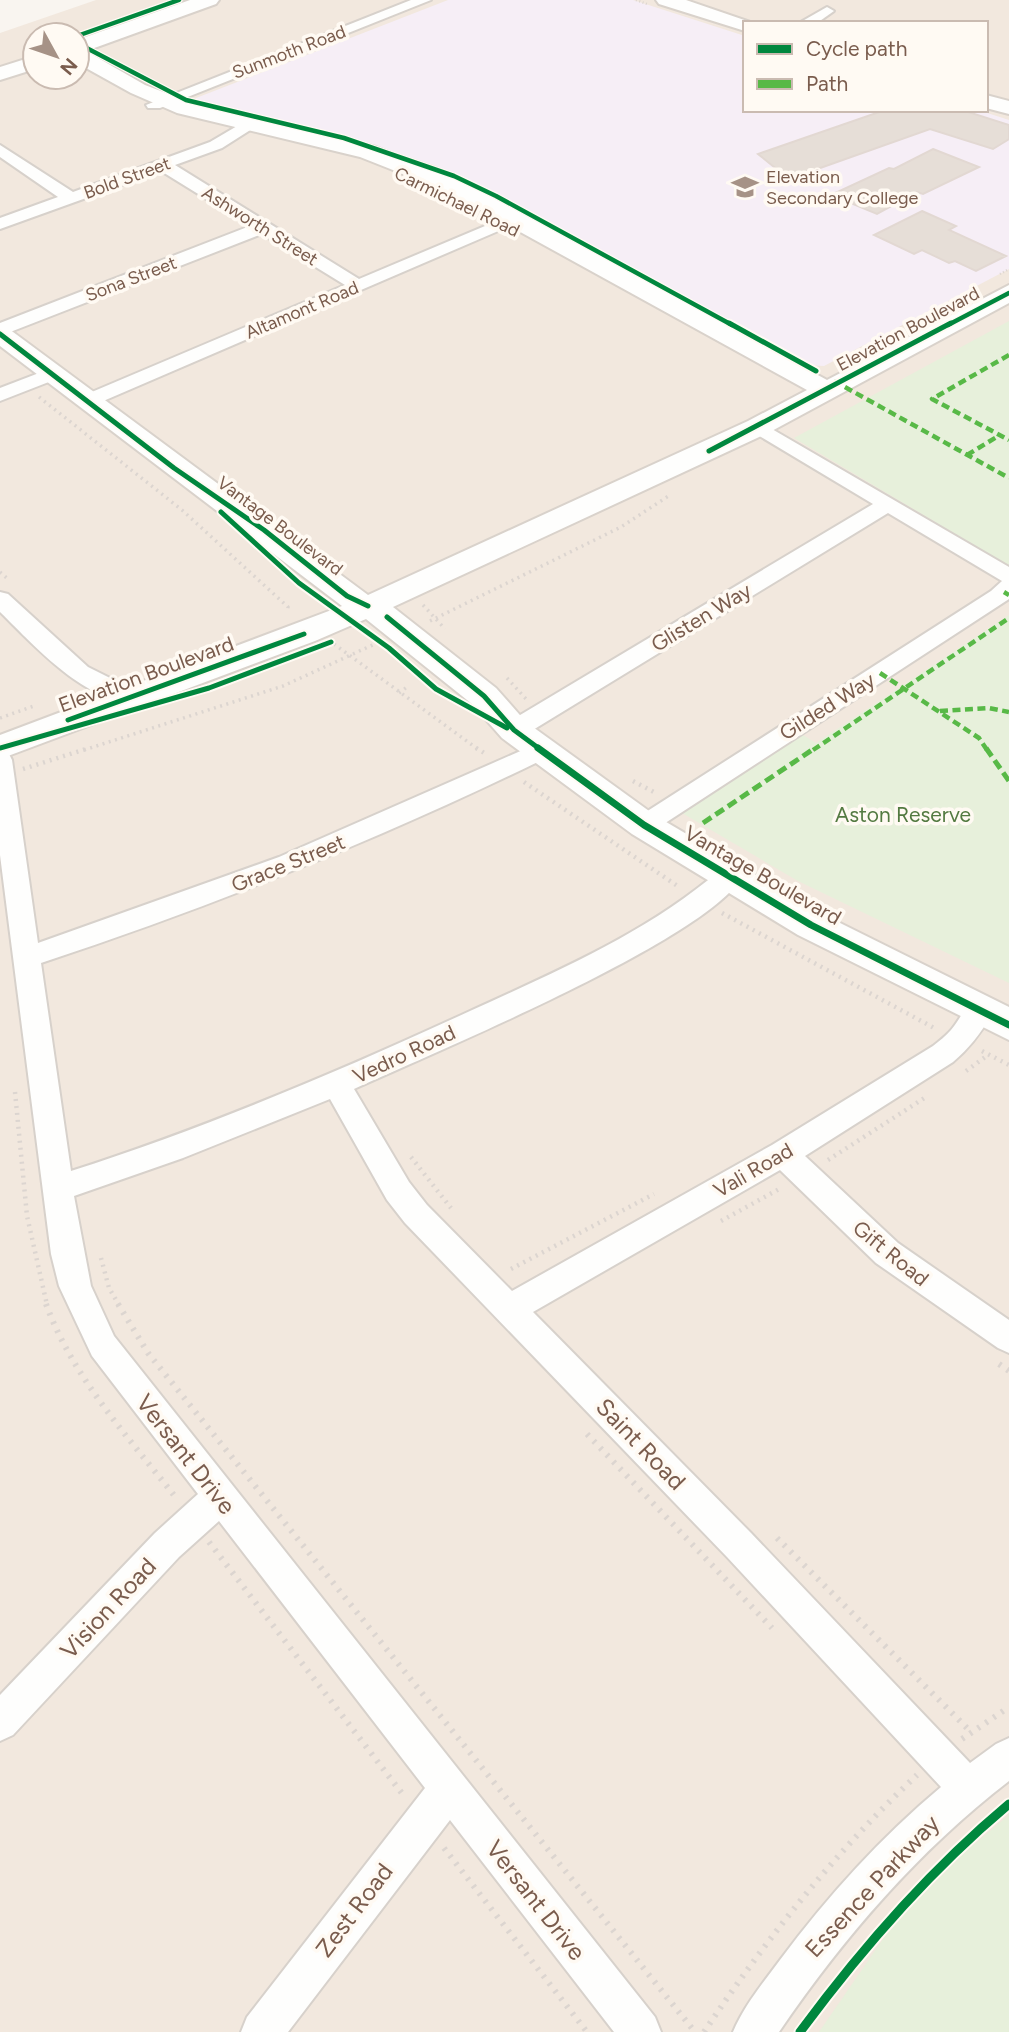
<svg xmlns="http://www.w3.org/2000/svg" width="1009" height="2032" viewBox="0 0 1009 2032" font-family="Figtree,sans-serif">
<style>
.residential{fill:#f2e8de;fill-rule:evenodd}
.education{fill:#f6eef6}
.green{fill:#e7f0db}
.building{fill:#e6ded7;stroke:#e2d8d2;stroke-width:2}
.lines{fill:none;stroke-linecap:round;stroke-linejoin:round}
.street-casing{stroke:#d7d1cb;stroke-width:4}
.secondary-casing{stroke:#d9d2cb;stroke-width:4}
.path-far3{stroke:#dcd5d0;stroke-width:2.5;stroke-dasharray:1 2.5;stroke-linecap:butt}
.path-far2{stroke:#dcd5d0;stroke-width:3.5;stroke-dasharray:2 4.5;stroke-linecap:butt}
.path-far1{stroke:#dcd5d0;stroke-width:4.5;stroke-dasharray:2 5;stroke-linecap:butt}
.path{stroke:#dcd5d0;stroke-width:6;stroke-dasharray:2.5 7;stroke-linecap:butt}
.street{fill:#fefefd;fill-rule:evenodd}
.secondary{fill:#fefefd;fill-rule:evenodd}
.quiet-far1{stroke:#58b947;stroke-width:4.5;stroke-dasharray:8 4.5;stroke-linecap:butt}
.quiet{stroke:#58b947;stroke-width:5;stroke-dasharray:10 5;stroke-linecap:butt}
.cycleway-far3-casing{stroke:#fffaf3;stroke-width:7}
.cycleway-far2-casing{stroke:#fffaf3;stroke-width:9}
.cycleway-far1-casing{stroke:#fffaf3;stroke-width:11}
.cycleway-casing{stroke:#fffaf3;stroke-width:13}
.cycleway-far3{stroke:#00873e;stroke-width:4.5}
.cycleway-far2{stroke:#00873e;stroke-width:5}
.cycleway-far1{stroke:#00873e;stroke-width:7}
.cycleway{stroke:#00873e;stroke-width:9}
.labels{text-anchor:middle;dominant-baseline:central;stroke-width:7;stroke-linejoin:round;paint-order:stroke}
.far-street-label{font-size:18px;fill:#7a5c4d;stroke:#fffaf3}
.far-poi-label{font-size:18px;fill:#7a5c4d;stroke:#fffaf3;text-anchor:start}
.street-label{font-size:21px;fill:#7a5c4d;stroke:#fffaf3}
.park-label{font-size:21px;fill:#537a41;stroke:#fffaf3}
.near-street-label{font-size:24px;fill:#7a5c4d;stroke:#fffaf3}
</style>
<rect width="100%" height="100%" fill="#f9f5f0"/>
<path class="residential" d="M96 0H1009V2032H0V33ZM745 23H986V110H745ZM35 35H77V77H35Z"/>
<path class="education" d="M448 0H633L745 36V110H978L1009 120V269L824 366 806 365 505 199 437 166 342 135 196 101V98Z"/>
<g class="green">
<path d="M1009 321V566L794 438Z"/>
<path d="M1009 615V983L798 881 682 813 740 773 803 735 816 743Z"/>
<path d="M1009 1815V2032H819L892 1926 965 1852Z"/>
</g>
<g class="building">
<path d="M885 110H962L1009 125V139L993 149 930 129 789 179 758 154Z"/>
<path d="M933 149 979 167 923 194 917 192 877 214 831 195 889 168 894 169Z"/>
<path d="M922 211 956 226 949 230 1006 256 976 271 955 261 949 263 922 250 914 254 874 235Z"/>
</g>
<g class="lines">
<defs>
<g id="street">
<path d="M411 0H431L160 108H148L146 105Z"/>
<path d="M827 7 834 11 817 23H799Z"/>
<path d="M249 119 257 124 255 127 222 148 175 165 359 279 511 215H523L526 219 94 405H80L77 401 80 397 345 285 262 234 0 336V323L250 226 161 171 0 229V218L58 197 0 157V145L73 192 210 142Z"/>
<path d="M52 368 59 370 62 374 59 378 0 401V388Z"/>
<path d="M758 421 1009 567V599L653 831 644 834 635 831 631 825 635 819 991 591 1002 581 888 513 523 736H505L502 730 505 724 873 504 751 431 748 427Z"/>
<path d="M0 592 8 594 88 667 122 684 146 688 150 694 146 700C94 714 33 644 0 612Z"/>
<path d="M541 742 550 744 553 750 550 756C385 837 216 905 41 963L71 1171C208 1127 340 1071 470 1011 557 971 647 933 720 870L729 867 738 870 742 877C706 940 431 1054 354 1089L409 1182 427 1205 512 1291 772 1145 933 1046C939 1041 946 1036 951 1030 964 1015 967 995 990 1002L994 1010C983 1030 971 1047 953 1062L805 1156 898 1243 1009 1320V1353L998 1348 876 1263 780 1170 533 1312 751 1533 970 1763 996 1744 1009 1738V1781C918 1851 844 1937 779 2032H733C744 2006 763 1983 780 1960 827 1897 880 1838 941 1787L727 1557 405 1223 387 1200 330 1099 183 1158 74 1196 91 1286 114 1336 655 2017 661 2032H614L450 1820 288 2032H241L247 2017 425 1788 219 1521 179 1557 13 1735 0 1741V1695L155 1533 198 1494 92 1356 59 1286 51 1254 0 855V752L9 754 12 760 38 943 279 857Z"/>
</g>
<g id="secondary">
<path d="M190 0H219L216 4 86 51 145 85 192 103 376 147 462 181 827 380 1009 285V303L768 433 393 607 496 688 526 722 656 816 824 915 1009 1007V1040L798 935 632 834 502 738 472 704 366 619 315 641 0 759V735L342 606 0 346V326L9 329 368 595 748 421 807 390 446 191 360 157 177 113 131 93 77 63V40Z"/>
<path d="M656 0H686L753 23H745V31L659 4Z"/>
<path d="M35 56V69L0 80V67Z"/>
<path d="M986 95 1009 101V114L986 108Z"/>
</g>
</defs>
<use href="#street" class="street-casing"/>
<use href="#secondary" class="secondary-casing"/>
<g class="path-far3">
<path d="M636 0 647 4"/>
<path d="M1000 274 1009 269"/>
</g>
<g class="path-far2">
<path d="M39 397 182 510 288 607 287 612"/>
<path d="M0 572 9 580"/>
<path d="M423 605 445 629"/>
<path d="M430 621 621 527 670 495"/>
<path d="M334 644 479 750"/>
<path d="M507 678 527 700"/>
<path d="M399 693 407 687"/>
<path d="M0 718 34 706"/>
<path d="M84 750 283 686 377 643"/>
</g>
<g class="path-far1">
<path d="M476 748 486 754"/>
<path d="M23 769 89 748"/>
<path d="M633 781 654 792"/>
<path d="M524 782 679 887"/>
<path d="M722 913 936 1029"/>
<path d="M982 1051 1009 1065"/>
<path d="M966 1071 988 1055"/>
<path d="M15 1092 27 1216 47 1305"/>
<path d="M411 1157 451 1208"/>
<path d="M828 1160 926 1097"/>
<path d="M721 1221 781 1188"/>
<path d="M101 1258 109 1288 119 1305"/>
<path d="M511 1269 654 1194"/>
</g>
<g class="path">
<path d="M46 1304C73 1378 129 1438 177 1499"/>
<path d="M118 1304 148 1353 695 2032"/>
<path d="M999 1364 1009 1371"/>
<path d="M587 1434 772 1628"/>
<path d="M777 1538 971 1732"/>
<path d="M209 1542 404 1796"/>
<path d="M962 1739 1009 1707"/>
<path d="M444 1848 587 2032"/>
<path d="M704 2032C767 1938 835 1852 917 1775"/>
</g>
<use href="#street" class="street"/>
<use href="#secondary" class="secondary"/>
<g class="quiet-far1">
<path d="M1009 355 932 399 1009 440"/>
<path d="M834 381 1009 478"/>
<path d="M967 455 1000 435"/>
<path d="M1004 592 1009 595"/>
<path d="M880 673 979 738 987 750"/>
<path d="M940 711 989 708 1009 712"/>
<path d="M813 750 1009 618"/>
</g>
<g class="quiet">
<path d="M986 748 1009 781"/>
<path d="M703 823 815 748"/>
</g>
<defs>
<g id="cycleway-far3">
<path d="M77 36 179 0"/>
<path d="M77 43 186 100 344 138 454 176 496 196 732 325"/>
<path d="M948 325 1009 293"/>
</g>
<g id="cycleway-far2">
<path d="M729 323 816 371"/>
<path d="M0 334 174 468 264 530 347 596 368 606"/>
<path d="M709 451 951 323"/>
<path d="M221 512 299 583 389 648 436 689 507 728"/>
<path d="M387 617 484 696 514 730 541 750"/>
<path d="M68 720 304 634"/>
<path d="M0 748 209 688 331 642"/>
</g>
<path id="cycleway-far1" d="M538 748 644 825 811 925 1009 1025"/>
<path id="cycleway" d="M800 2032C862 1948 929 1871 1009 1804"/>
</defs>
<use href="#cycleway-far3" class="cycleway-far3-casing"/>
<use href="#cycleway-far2" class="cycleway-far2-casing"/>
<use href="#cycleway-far1" class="cycleway-far1-casing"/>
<use href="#cycleway" class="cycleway-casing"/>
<use href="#cycleway-far3" class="cycleway-far3"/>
<use href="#cycleway-far2" class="cycleway-far2"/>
<use href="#cycleway-far1" class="cycleway-far1"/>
<use href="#cycleway" class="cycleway"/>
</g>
<defs>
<symbol id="school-bare" viewBox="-9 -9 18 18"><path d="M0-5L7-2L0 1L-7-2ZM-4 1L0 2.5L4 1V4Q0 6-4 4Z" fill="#a69286" stroke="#fffaf3" stroke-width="2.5" paint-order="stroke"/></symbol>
</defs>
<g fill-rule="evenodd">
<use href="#school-bare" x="726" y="168" width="38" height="38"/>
</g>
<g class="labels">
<g class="far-street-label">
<text transform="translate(289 52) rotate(-21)">Sunmoth Road</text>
<text transform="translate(127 178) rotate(-20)">Bold Street</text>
<text transform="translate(457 202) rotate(26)">Carmichael Road</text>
<text transform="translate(260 226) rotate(32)">Ashworth Street</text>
<text transform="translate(131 279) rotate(-21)">Sona Street</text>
<text transform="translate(302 310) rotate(-23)">Altamont Road</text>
<text transform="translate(908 329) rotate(-28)">Elevation Boulevard</text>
<text transform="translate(280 526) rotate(37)">Vantage Boulevard</text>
</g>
<g class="far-poi-label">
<text x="766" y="177">Elevation<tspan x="766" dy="21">Secondary College</tspan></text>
</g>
<g class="street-label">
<text transform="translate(701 617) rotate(-31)">Glisten Way</text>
<text transform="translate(146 674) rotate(-20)">Elevation Boulevard</text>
<text transform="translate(827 706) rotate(-32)">Gilded Way</text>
<text transform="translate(288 863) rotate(-22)">Grace Street</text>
<text transform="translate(763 875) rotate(30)">Vantage Boulevard</text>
<text transform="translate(404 1054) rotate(-25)">Vedro Road</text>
<text transform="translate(753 1170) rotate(-30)">Vali Road</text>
<text transform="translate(891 1253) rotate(39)">Gift Road</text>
</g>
<g class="park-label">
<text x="903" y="814">Aston Reserve</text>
</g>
<g class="near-street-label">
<text transform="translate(641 1444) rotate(46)">Saint Road</text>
<text transform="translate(186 1454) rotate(52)">Versant Drive</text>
<text transform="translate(108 1608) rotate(-47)">Vision Road</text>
<text transform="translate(872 1886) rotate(-47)">Essence Parkway</text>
<text transform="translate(536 1900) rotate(52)">Versant Drive</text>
<text transform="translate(354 1910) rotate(-53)">Zest Road</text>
</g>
</g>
<rect x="743" y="21" width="245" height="91" fill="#fffaf3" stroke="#cabbb1" stroke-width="2"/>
<rect x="757" y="44" width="35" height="10" fill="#00873e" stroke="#cabbb1" stroke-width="2"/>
<text x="806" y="56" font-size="21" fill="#7a5c4d">Cycle path</text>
<rect x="757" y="79" width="35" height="10" fill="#58b947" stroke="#cabbb1" stroke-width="2"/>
<text x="806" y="91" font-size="21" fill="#7a5c4d">Path</text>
<g transform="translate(56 56) rotate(130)"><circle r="33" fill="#fffaf3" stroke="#cabbb1" stroke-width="2"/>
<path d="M0-5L12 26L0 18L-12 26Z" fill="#a69286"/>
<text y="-10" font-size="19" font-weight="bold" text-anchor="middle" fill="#7a5c4d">N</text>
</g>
</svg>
